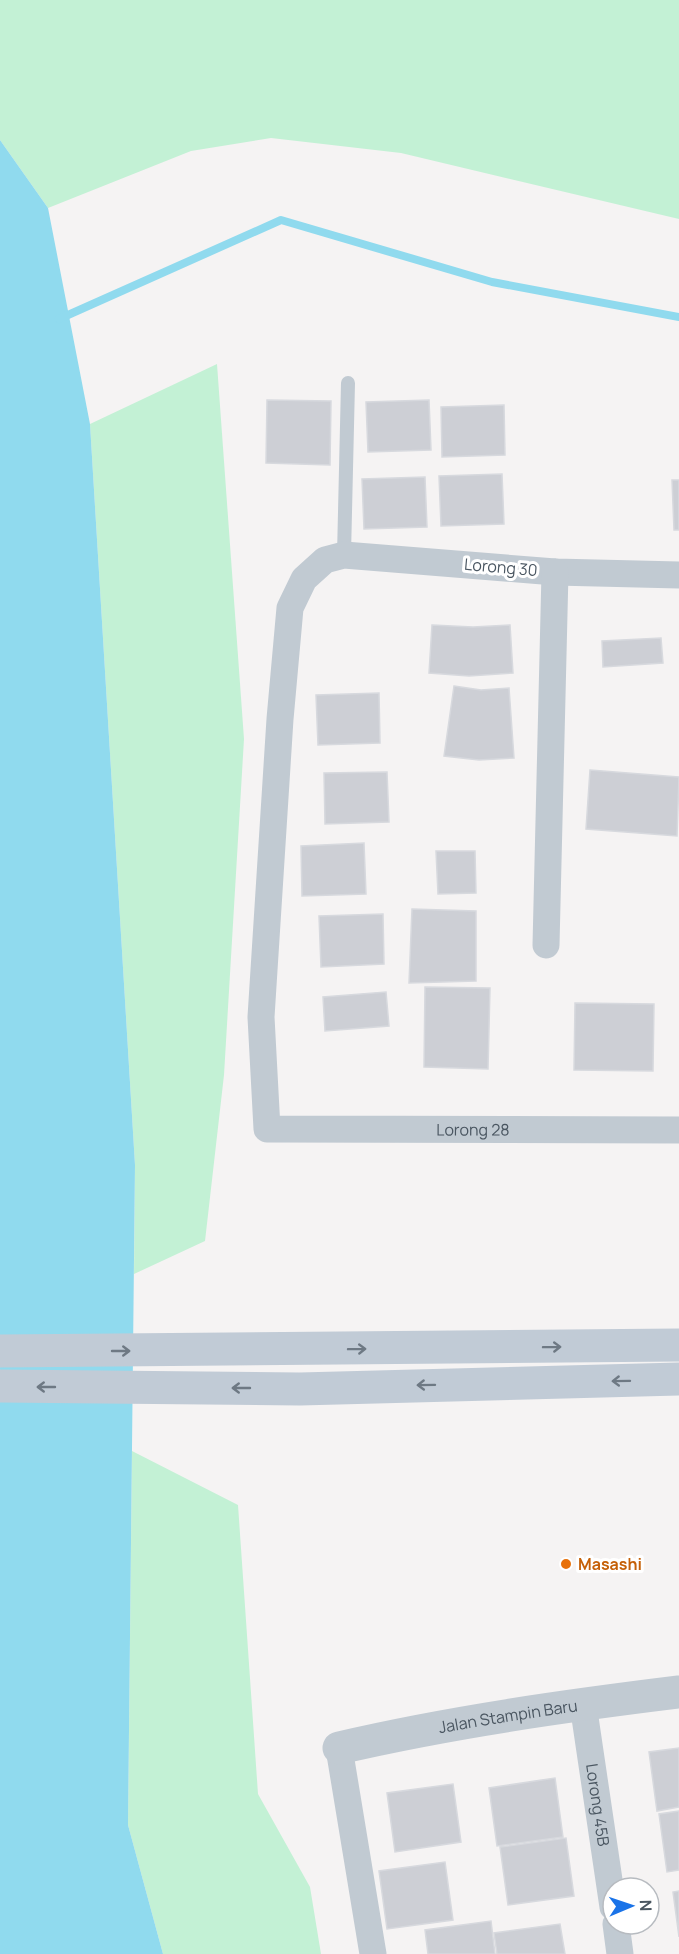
<svg xmlns="http://www.w3.org/2000/svg" width="679" height="1954" viewBox="0 0 679 1954" font-family="Manrope,sans-serif">
<style>
.green{fill:#c3f1d5}
.water{fill:#90daee}
.lines{fill:none;stroke-linecap:round;stroke-linejoin:round}
.stream{stroke:#90daee;stroke-width:8}
.building{fill:#cdcfd5;stroke:#d7d9de;stroke-width:1.5}
.service{stroke:#c1cad2;stroke-width:14}
.minor{stroke:#c1cad2;stroke-width:27}
.tertiary{stroke:#c1cad2;stroke-width:33}
.secondary{stroke:#c1cbd6;stroke-width:33}
.oneway{stroke:#6e7984}
.food-dot{fill:#e8710a;stroke:#fff;stroke-width:2}
.labels{text-anchor:middle;dominant-baseline:central;stroke-width:6;stroke-linejoin:round;paint-order:stroke}
.street-label{font-size:16px;fill:#4a5661;stroke:#fff}
.food-label{font-size:16px;font-weight:bold;fill:#c56008;stroke:#fff;text-anchor:start}
</style>
<rect width="100%" height="100%" fill="#f5f3f3"/>
<g class="green">
<path d="M0 0H679V219L401 153 271 138 191 151 48 208 0 140Z"/>
<path d="M217 364 244 739 224 1075 205 1241 134 1274 135 1165 90 424Z"/>
<path d="M132 1451 238 1505 258 1794 310 1887 321 1954H163L128 1825Z"/>
</g>
<path class="water" d="M0 140 48 208 90 424 135 1165 128 1825 163 1954H0Z"/>
<g class="lines">
<path class="stream" d="M59 319 281 220 492 282 679 317"/>
</g>
<g class="building">
<path d="M267 400 331 401 330 465 266 463Z"/>
<path d="M429 400 431 450 368 452 366 402Z"/>
<path d="M504 405 505 455 442 457 441 407Z"/>
<path d="M502 474 504 524 441 526 439 476Z"/>
<path d="M425 477 427 527 364 529 362 479Z"/>
<path d="M672 480H679V530H674Z"/>
<path d="M432 625 473 627 510 625 513 673 469 676 429 673Z"/>
<path d="M661 638 663 663 603 667 602 641Z"/>
<path d="M454 686 481 690 509 688 514 758 479 760 444 756Z"/>
<path d="M379 693 380 743 318 745 316 695Z"/>
<path d="M590 770 679 777 677 836 586 829Z"/>
<path d="M387 772 389 822 325 824 324 773Z"/>
<path d="M364 843 366 894 302 896 301 846Z"/>
<path d="M436 851H475L476 893 438 894Z"/>
<path d="M412 909 476 911V981L409 983Z"/>
<path d="M383 914 384 964 321 967 319 916Z"/>
<path d="M425 987 490 988 488 1069 424 1067Z"/>
<path d="M386 992 389 1026 325 1031 323 997Z"/>
<path d="M575 1003 654 1004 653 1071 574 1070Z"/>
<path d="M679 1748V1807L657 1811 649 1752Z"/>
<path d="M555 1778 563 1837 497 1846 489 1788Z"/>
<path d="M453 1784 461 1842 395 1852 387 1793Z"/>
<path d="M679 1811V1870L667 1872 659 1814Z"/>
<path d="M566 1838 574 1896 508 1905 500 1847Z"/>
<path d="M445 1862 453 1920 387 1929 379 1871Z"/>
<path d="M679 1891V1937L673 1892Z"/>
<path d="M491 1921 495 1954H428L425 1930Z"/>
<path d="M560 1924 565 1954H497L494 1933Z"/>
</g>
<g class="lines">
<path class="service" d="M344 555 348 383"/>
<g class="minor">
<path id="s1" d="M679 575 555 572 344 555 325 560 304 579 290 608 280 719 261 1017 267 1129 679 1130"/>
<path d="M546 945 555 572"/>
<path id="s2" d="M583 1704 613 1907"/>
<path d="M339 1748 373 1954"/>
<path d="M616 1924 620 1954"/>
</g>
<path class="tertiary" id="s3" d="M339 1748C451 1722 565 1706 679 1692"/>
<g class="secondary">
<path d="M0 1351 679 1345"/>
<path d="M0 1386 300 1389 679 1379"/>
</g>
</g>
<defs><path id="oneway-shaft" d="M-6 0H5M1.5-3L5.5 0L1.5 3" fill="none" stroke-width="1.6" stroke-linecap="round" stroke-linejoin="round" transform="scale(1.5)"/></defs>
<g class="oneway">
<use href="#oneway-shaft" transform="translate(552 1347) rotate(-1)"/>
<use href="#oneway-shaft" transform="translate(357 1349) rotate(-1)"/>
<use href="#oneway-shaft" transform="translate(121 1351)"/>
<use href="#oneway-shaft" transform="translate(621 1381) rotate(179)"/>
<use href="#oneway-shaft" transform="translate(426 1385) rotate(179)"/>
<use href="#oneway-shaft" transform="translate(46 1387) rotate(-180)"/>
<use href="#oneway-shaft" transform="translate(241 1388) rotate(-180)"/>
</g>
<circle class="food-dot" cx="566" cy="1564" r="6"/>
<g class="labels">
<g class="street-label">
<text transform="translate(501 567) rotate(5)">Lorong 30</text>
<text stroke="none"><textPath href="#s1" startOffset="1144">Lorong 28</textPath></text>
<text stroke="none"><textPath href="#s3" startOffset="172">Jalan Stampin Baru</textPath></text>
<text stroke="none"><textPath href="#s2" startOffset="102">Lorong 45B</textPath></text>
</g>
<g class="food-label">
<text x="578" y="1564">Masashi</text>
</g>
</g>
<g transform="translate(631 1906) rotate(88)"><circle r="28" fill="#ffffff" stroke="#b7bbc0" stroke-width="1.5"/>
<path d="M0-4.5L10 22L0 15L-10 22Z" fill="#1a73e8"/>
<text y="-9" font-size="16" font-weight="bold" text-anchor="middle" fill="#4a5661">N</text>
</g>
</svg>
